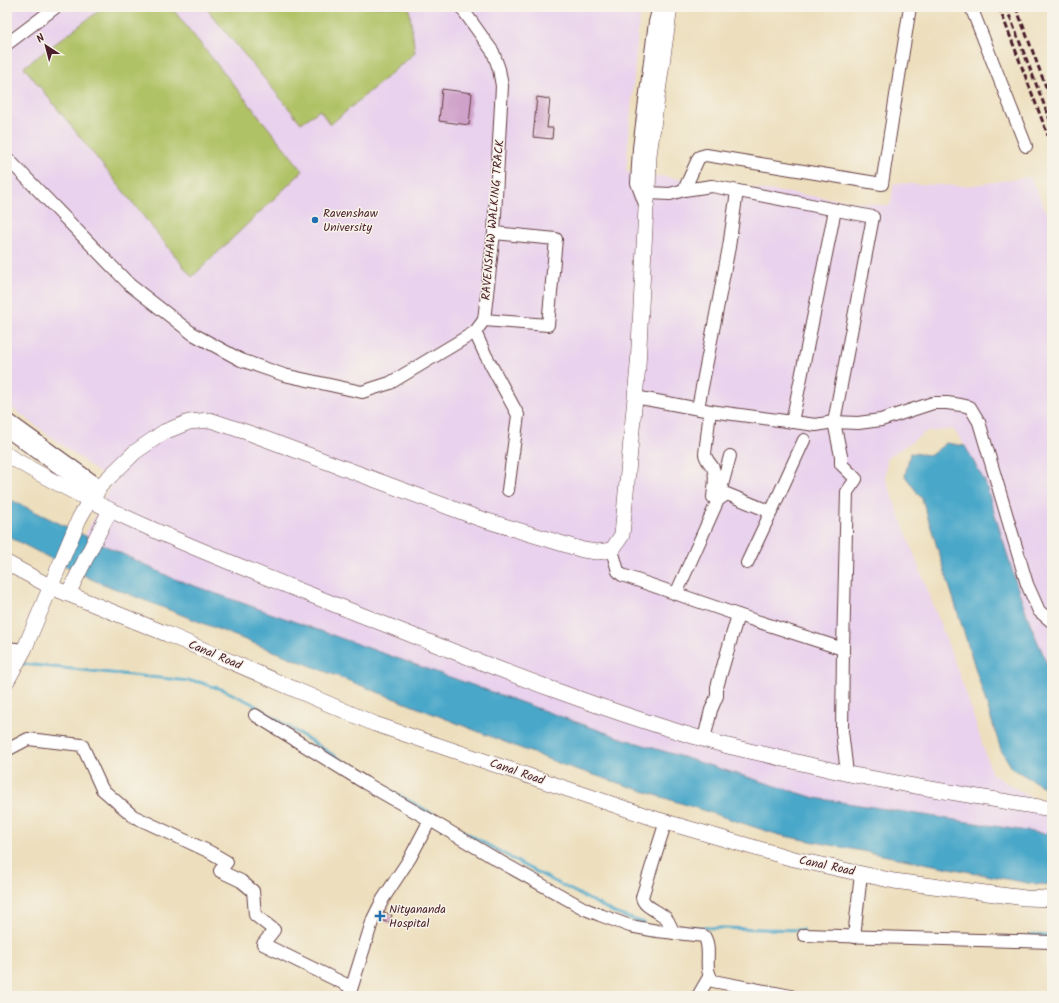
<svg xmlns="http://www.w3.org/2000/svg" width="1059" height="1003" viewBox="0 0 1059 1003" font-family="Kalam,sans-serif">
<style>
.built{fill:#e9d2ed}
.green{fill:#b0c266;stroke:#7d7048}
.water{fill:#4aa7c9;stroke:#4a637a}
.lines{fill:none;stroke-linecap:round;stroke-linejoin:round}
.stream{stroke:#4aa7c9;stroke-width:3}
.building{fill:#d0a2ca}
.minor-casing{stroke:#623c41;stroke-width:14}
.major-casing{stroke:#623c41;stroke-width:16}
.minor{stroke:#fff;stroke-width:12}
.major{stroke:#fff;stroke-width:15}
.rail{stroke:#4a1f2b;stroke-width:3;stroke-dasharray:6 3;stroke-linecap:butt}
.poi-dot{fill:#1f6fb2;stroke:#f7f3e8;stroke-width:1.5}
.labels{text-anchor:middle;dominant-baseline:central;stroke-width:3;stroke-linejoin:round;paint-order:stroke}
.poi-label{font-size:12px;fill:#4a1f2b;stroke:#f7f3e8;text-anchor:start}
.street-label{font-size:12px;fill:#4a1f2b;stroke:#f7f3e8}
</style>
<rect width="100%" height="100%" fill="#f7f3e8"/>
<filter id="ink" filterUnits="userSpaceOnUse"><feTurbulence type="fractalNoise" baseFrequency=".025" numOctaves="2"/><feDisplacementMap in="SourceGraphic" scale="8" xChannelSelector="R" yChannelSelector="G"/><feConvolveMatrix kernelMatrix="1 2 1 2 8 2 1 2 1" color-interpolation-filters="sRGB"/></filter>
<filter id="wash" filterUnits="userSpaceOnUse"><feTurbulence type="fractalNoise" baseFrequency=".012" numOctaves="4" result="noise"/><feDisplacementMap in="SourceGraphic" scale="16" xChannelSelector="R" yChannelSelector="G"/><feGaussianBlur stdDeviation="0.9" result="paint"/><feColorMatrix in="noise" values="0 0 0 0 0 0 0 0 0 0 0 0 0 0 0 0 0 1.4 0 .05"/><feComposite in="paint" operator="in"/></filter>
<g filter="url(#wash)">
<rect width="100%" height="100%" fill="#eddfbd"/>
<path class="built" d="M7 7H643L639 22 631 109 626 172 890 206 894 183 965 186 1030 177 1052 223V681L1046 661 1031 626 1017 586 985 482 965 446 953 429 926 432 887 458 885 477 964 687 992 774 1052 811V835L815 798 621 738 172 578 85 535 112 483 81 459 7 404Z"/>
<g class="green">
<path d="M104 7H171L303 171 192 277 24 67Z"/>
<path d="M205 7H409L415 53 330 125 320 110 301 123Z"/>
</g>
<g class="water">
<path d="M946 443 965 446 985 482 1017 586 1031 626 1046 661 1052 681V792L1012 768 1001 750 922 499 905 476 910 453 931 455Z"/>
<path d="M7 498 172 578 621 738 815 798 1052 835V885L1027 883 779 835 563 765 93 580 7 536Z"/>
</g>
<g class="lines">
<g class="stream">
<path d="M23 664 199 682 224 690 251 703 374 781 527 867 617 914 644 923"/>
<path d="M675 927 803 930"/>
<path d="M1031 935 1052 936"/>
</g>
</g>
<g id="blocks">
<g class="building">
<path d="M442 89 472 93 469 125 439 121Z"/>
<path d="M537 97 550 99 547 128H553L552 139 533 137Z"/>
<path d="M381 911 392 915 389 923 378 919Z"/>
</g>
</g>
</g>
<g filter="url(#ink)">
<use href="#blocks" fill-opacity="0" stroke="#623c41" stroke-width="1"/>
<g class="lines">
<defs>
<g id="minor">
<path d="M971 7 1026 146"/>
<path d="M7 44 56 7"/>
<path d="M7 158 130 285 193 334 241 360 284 375 362 392 390 383 475 332 484 320 494 233 502 86 499 69 493 52 461 7"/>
<path d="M684 190 699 157 706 155 882 184 910 7"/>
<path d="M648 193 670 194 684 190 712 186 873 217 834 422 841 456V464L856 479 847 492 843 649"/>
<path d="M646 207 637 183 639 148 655 22 659 7"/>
<path d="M484 320 548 325 556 239 494 233"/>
<path d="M475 332 485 354 518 415 508 490"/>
<path d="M635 397 710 411 816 425 833 422 858 423 881 420 933 403H947L961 405 970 407 979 422 1027 584 1039 611 1052 622"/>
<path d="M698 408 729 247 737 191"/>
<path d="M710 411 705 454C706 460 710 463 713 468 717 477 714 487 713 497L718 500 730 456"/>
<path d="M7 419 100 486"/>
<path d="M792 422 835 210"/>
<path d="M7 431 96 494"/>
<path d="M612 550 618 571 622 575 738 615 843 649 842 731 847 773"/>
<path d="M747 563 771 512"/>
<path d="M676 594 718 500 727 494 771 512 804 440"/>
<path d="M7 648 24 650"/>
<path d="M255 715 365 783 430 820 501 862 585 909 600 915 630 926 657 931 704 936C713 949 702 968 713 981L791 996"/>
<path d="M704 739 711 710 717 696V687L738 615"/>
<path d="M7 750 28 739 82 745 102 789 133 816 210 852 227 862 220 871 241 881 253 891 255 915 274 930 263 944 351 987"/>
<path d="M666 821 642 897C643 907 659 911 666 918 670 923 671 928 674 933"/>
<path d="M804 935 1052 942"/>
<path d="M854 937 861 874"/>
<path d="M349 996 373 919 383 899 410 858 430 820"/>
<path d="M698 996 709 977"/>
</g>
<g id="major">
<path d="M7 455C109 516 221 559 331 603 460 654 590 708 724 745 744 750 764 754 784 759 805 764 827 769 849 774 916 787 984 798 1052 809"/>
<path d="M7 563 51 587 167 634 375 724 659 820 790 858 894 881 1025 898 1052 899"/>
<path d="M68 594 110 510"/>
<path d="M7 681 24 650 79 519 89 501 96 494 100 486 135 452 164 432 189 422 210 420 252 434 478 518 583 550 597 552 612 550 622 535 638 366 646 208 648 193 649 155 670 7"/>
</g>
</defs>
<use href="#minor" class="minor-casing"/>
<use href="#major" class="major-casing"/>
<use href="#minor" class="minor"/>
<use href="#major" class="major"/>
<g class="rail">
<path d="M999 7 1052 146"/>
<path d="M1006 7 1052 125"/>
<path d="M1016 7 1052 103"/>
</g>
</g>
</g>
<g class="poi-dot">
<circle cx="315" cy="220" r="4"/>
<path d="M378 910h4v4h4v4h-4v4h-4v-4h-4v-4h4z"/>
</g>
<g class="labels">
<g class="poi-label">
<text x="323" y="213">Ravenshaw<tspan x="323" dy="14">University</tspan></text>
<text x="389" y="909">Nityananda<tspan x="389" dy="14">Hospital</tspan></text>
</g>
<g class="street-label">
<text transform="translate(493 220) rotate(-85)">RAVENSHAW WALKING TRACK</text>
<text transform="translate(215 655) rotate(23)">Canal Road</text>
<text transform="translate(517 772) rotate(19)">Canal Road</text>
<text transform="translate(827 866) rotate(12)">Canal Road</text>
</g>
</g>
<rect width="1059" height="1003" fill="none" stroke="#f7f3e8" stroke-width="24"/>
<g transform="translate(46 46) rotate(324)" stroke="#f7f3e8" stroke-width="3" paint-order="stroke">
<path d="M0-3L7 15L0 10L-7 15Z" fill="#4a1f2b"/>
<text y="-6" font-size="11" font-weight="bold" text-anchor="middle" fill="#4a1f2b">N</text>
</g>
</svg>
